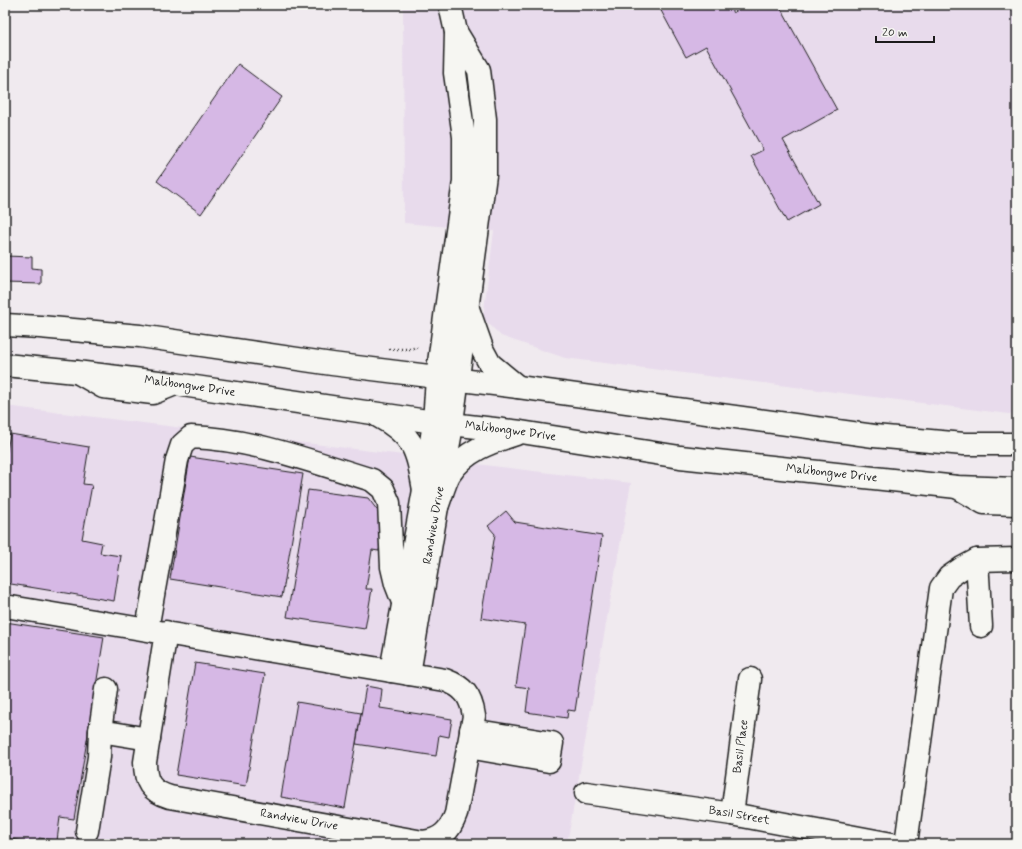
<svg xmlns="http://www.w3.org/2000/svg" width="1022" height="849" viewBox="0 0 1022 849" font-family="Mynerve,sans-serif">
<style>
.built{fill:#e8dbec}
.building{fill:#d6b8e5;stroke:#1c1c1c}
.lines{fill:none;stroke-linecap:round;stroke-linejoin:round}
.minor-casing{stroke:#1c1c1c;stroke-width:25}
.major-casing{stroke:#1c1c1c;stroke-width:25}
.path{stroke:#1c1c1c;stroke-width:2.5;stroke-dasharray:1 3;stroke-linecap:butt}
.minor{stroke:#f6f6f2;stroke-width:22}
.major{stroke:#f6f6f2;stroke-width:22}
.labels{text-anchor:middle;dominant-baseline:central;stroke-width:4;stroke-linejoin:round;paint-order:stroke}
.street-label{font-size:12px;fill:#1c1c1c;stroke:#f6f6f2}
</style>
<rect width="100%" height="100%" fill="#f0eaef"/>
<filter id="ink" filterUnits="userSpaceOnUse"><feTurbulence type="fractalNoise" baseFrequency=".025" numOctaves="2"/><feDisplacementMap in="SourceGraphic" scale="8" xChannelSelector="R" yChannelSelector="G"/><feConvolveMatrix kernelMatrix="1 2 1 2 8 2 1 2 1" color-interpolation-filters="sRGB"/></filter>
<g filter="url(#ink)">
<g class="built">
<path d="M403 5H1017V415L565 358 501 336 483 318 494 231 404 223Z"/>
<path d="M5 406 631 483 567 844H5Z"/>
</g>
<g class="building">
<path d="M658 5H728L733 13 746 5H779L837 110 783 140 819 204 787 222 751 156 763 150 706 46 686 57Z"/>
<path d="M238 64 282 97 201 214 157 181Z"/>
<path d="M5 256 32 257V268L41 269V284L5 283Z"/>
<path d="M10 434 89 447 83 484 92 485 82 539 102 543 100 553 121 556 114 601 5 583V461Z"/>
<path d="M190 457 303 474 282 597 170 579Z"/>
<path d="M308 490 368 498 384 519 379 551 372 550 366 589H372L365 629 287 617Z"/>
<path d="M506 511 515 522 602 536 575 711 568 710 567 718 526 712 529 688 516 686 525 625 481 618 495 534 488 526Z"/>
<path d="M5 622 104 637 74 819 60 817 57 841 39 838V844L5 838Z"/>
<path d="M195 663 265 674 246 786 176 775Z"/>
<path d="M366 686 382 689 380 708 452 719 449 737 439 735 436 756 356 744Z"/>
<path d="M297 702 361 713 345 808 281 797Z"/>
</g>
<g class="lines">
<defs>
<g id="minor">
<path d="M77 372 103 387 153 393 175 384"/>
<path d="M957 487 984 503 1017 504"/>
<path d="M977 560 981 626"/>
<path d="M5 606 445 680C464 687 471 696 474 716L456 814C450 831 441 840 423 842L170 797C150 791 145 782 145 762L166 632"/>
<path d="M147 629 177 460 182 445 191 437C253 439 313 462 372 480L383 489 389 503 392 567 396 584 403 602"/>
<path d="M391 671 424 490 434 422 437 378 445 317 464 181V137L455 73 456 32 450 5"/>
<path id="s1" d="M409 674 437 507 450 437 485 175V119L479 70 456 32"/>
<path d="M100 731 149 739"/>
<path d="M468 747 549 761 552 743 471 730"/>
<path id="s2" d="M586 793 732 814 892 844"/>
<path id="s3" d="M732 814 750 679"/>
<path d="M87 831 99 757 100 731 106 689"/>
<path d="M906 844 941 588 949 577 962 568 977 560 1017 559"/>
</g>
<g id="major">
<path d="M467 306 483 351 490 364 518 387"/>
<path d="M5 325 40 327 140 336 332 364 518 387 874 436 964 444H1017"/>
<path id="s4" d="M5 365 76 372 175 384 434 422 521 432 680 457 957 487 1017 489"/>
<path d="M378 416C415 436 417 451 424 490"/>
<path d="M437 507C441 497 444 485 449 475 464 451 491 442 516 434"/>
</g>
</defs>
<use href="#minor" class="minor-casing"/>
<use href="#major" class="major-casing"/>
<path class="path" d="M389 349H411L416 347 419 350"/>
<use href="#minor" class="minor"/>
<use href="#major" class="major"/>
</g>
</g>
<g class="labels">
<g class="street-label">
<text stroke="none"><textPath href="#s4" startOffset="186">Malibongwe Drive</textPath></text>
<text stroke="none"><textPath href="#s4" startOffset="510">Malibongwe Drive</textPath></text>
<text stroke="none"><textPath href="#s4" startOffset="834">Malibongwe Drive</textPath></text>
<text stroke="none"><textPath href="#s1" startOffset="151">Randview Drive</textPath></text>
<text stroke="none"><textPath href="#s3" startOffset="68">Basil Place</textPath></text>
<text stroke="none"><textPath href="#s2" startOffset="155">Basil Street</textPath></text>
<text transform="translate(299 820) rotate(10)">Randview Drive</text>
</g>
</g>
<rect width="1022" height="849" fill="none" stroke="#f6f6f2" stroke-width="20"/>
<rect x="10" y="10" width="1002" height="829" fill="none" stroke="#1c1c1c" stroke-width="1.5" filter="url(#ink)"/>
<path d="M876 36v6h58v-6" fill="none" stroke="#1c1c1c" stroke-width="2"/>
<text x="882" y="36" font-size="12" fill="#1c1c1c" stroke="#f6f6f2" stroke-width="3" paint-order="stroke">20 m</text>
</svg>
